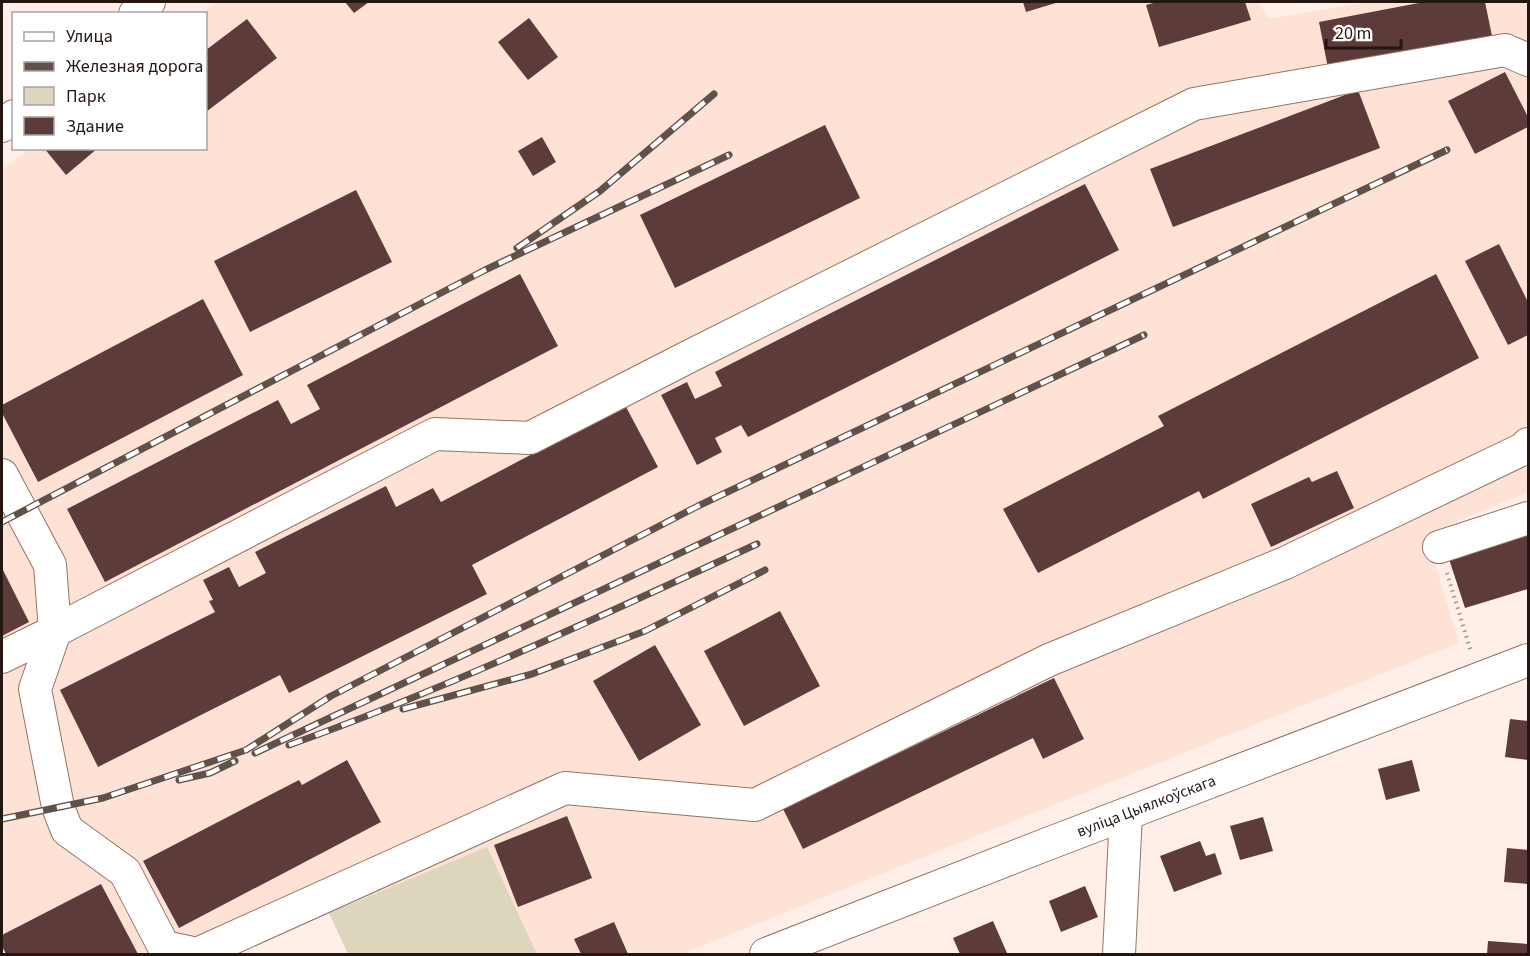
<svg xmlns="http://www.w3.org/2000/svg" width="1530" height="956" viewBox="0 0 1530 956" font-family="'Source Sans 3',sans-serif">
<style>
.built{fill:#fee2d5}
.green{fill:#dcd6bc}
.building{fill:#5d3b3b}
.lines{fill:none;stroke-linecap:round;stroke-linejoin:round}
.minor-casing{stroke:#957363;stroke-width:34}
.path{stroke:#a2938c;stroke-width:4;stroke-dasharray:1.5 4.5;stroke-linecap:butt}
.minor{stroke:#fff;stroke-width:32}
.rail-casing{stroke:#60514b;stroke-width:7}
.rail{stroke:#fff;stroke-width:4.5;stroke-dasharray:14;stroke-linecap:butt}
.labels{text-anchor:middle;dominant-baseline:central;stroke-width:6;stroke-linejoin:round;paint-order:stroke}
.street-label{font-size:16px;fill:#241610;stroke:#fff}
</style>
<rect width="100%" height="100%" fill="#ffefe8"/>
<path class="built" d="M217 2H1258L1269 19 1370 2H1528V492L1426 534 1459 643 682 954H537L486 848 229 954H2V170L29 149 206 148V14L202 13Z"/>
<path class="green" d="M487 847 537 954H348L329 913Z"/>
<g class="building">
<path d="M345 2H369L354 13Z"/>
<path d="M1023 2H1059L1026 12Z"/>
<path d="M1157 2H1245L1251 20 1159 47 1146 5Z"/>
<path d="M1424 2H1485L1492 36 1328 68 1319 22Z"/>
<path d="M529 18 558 57 528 80 498 42Z"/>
<path d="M247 19 277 58 206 112V50Z"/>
<path d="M1505 72 1528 117V127L1475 154 1448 101Z"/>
<path d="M1358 90 1380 148 1173 227 1150 169Z"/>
<path d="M825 125 860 198 675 288 640 215Z"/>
<path d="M542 137 556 162 533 176 518 151Z"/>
<path d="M44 148H98L66 175Z"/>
<path d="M1085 184 1119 250 748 437 741 425 715 438 722 452 697 465 661 395 687 382 695 399 722 386 715 372Z"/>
<path d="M356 190 392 262 250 332 214 261Z"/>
<path d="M1499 244 1528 302V335L1508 345 1465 261Z"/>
<path d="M520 274 558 346 105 582 67 509 278 400 291 424 320 409 307 385Z"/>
<path d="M1436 274 1479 358 1203 499 1199 491 1038 573 1003 509 1164 426 1158 416Z"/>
<path d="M203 299 243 375 38 482 2 413V405Z"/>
<path d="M625 405 658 467 472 565 487 594 289 693 280 675 98 767 60 690 215 612 209 601 213 600 203 580 229 567 239 587 266 573 255 552 386 486 396 507 433 488 441 502Z"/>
<path d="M1337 471 1354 508 1271 547 1251 504 1309 477 1312 482Z"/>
<path d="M1528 534V589L1465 608 1449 559Z"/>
<path d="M2 568 29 622 2 636Z"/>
<path d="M780 611 820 686 744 726 704 651Z"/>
<path d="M655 645 701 725 639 761 593 681Z"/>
<path d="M1054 678 1084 739 1043 759 1033 738 803 849 783 809Z"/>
<path d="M1510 719 1528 721V760L1505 757Z"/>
<path d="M347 760 381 822 179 928 143 861 299 780 302 785Z"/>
<path d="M1412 760 1420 791 1386 800 1378 769Z"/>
<path d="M567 816 592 878 518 907 494 845Z"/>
<path d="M1263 817 1273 851 1240 860 1230 826Z"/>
<path d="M1200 841 1206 856 1215 853 1222 874 1174 892 1160 856Z"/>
<path d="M1507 848 1528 850V884L1504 882Z"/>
<path d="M101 884 138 954H6L2 946V935Z"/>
<path d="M1085 886 1098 917 1061 932 1049 901Z"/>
<path d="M993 921 1007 953 1003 954H960L953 938Z"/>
<path d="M614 922 628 954H581L574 939Z"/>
<path d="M1488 941 1528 944V954H1487Z"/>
</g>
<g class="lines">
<defs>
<g id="minor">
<path d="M135 14 149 2"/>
<path d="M2 126 14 116"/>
<path d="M2 475 50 565 55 631 35 689 58 807 67 830 125 872 164 947 197 954 565 788 755 805 1049 660 1285 563 1523 449 1528 444"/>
<path d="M1439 547 1528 518"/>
<path d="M2 657 55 631 435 434 530 438 688 357 1194 104 1505 50 1528 60"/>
<path id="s1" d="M766 954 1050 843 1528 660"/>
<path d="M1119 954 1126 814"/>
</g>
</defs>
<use href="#minor" class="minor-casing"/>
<path class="path" d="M1447 573 1471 652"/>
<use href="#minor" class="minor"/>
<defs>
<g id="rail">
<path d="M517 248 600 191 714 94"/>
<path d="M2 522 485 270 729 155"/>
<path d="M403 709 532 674 645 631 765 570"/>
<path d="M289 745C449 688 603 615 757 544"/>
<path d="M255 753 1144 335"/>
<path d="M179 780 210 773 235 761"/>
<path d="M2 819 103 798 246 750 331 696 698 506 1447 150"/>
</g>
</defs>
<use href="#rail" class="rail-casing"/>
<use href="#rail" class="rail"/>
</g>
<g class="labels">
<g class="street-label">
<text stroke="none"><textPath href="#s1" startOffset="408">вуліца Цыялкоўскага</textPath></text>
</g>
</g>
<rect width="1530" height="956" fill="none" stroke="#241610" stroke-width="6"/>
<rect x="12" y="12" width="195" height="138" fill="#ffffff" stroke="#a7a29f" stroke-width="1.5"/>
<rect x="24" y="32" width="30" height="9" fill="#ffffff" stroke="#a7a29f" stroke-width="1.5"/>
<text x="66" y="42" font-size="18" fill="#241610">Улица</text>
<rect x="24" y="62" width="30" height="9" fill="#60514b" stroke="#a7a29f" stroke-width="1.5"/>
<text x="66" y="72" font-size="18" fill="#241610">Железная дорога</text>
<rect x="24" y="87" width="30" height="18" fill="#dcd6bc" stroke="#a7a29f" stroke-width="1.5"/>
<text x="66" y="102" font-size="18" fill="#241610">Парк</text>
<rect x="24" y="117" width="30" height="18" fill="#5d3b3b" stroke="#a7a29f" stroke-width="1.5"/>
<text x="66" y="132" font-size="18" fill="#241610">Здание</text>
<path d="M1326 39v9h75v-9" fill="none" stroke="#241610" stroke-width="3"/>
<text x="1335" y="39" font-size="18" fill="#241610" stroke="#ffffff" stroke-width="4.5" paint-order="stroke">20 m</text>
</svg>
